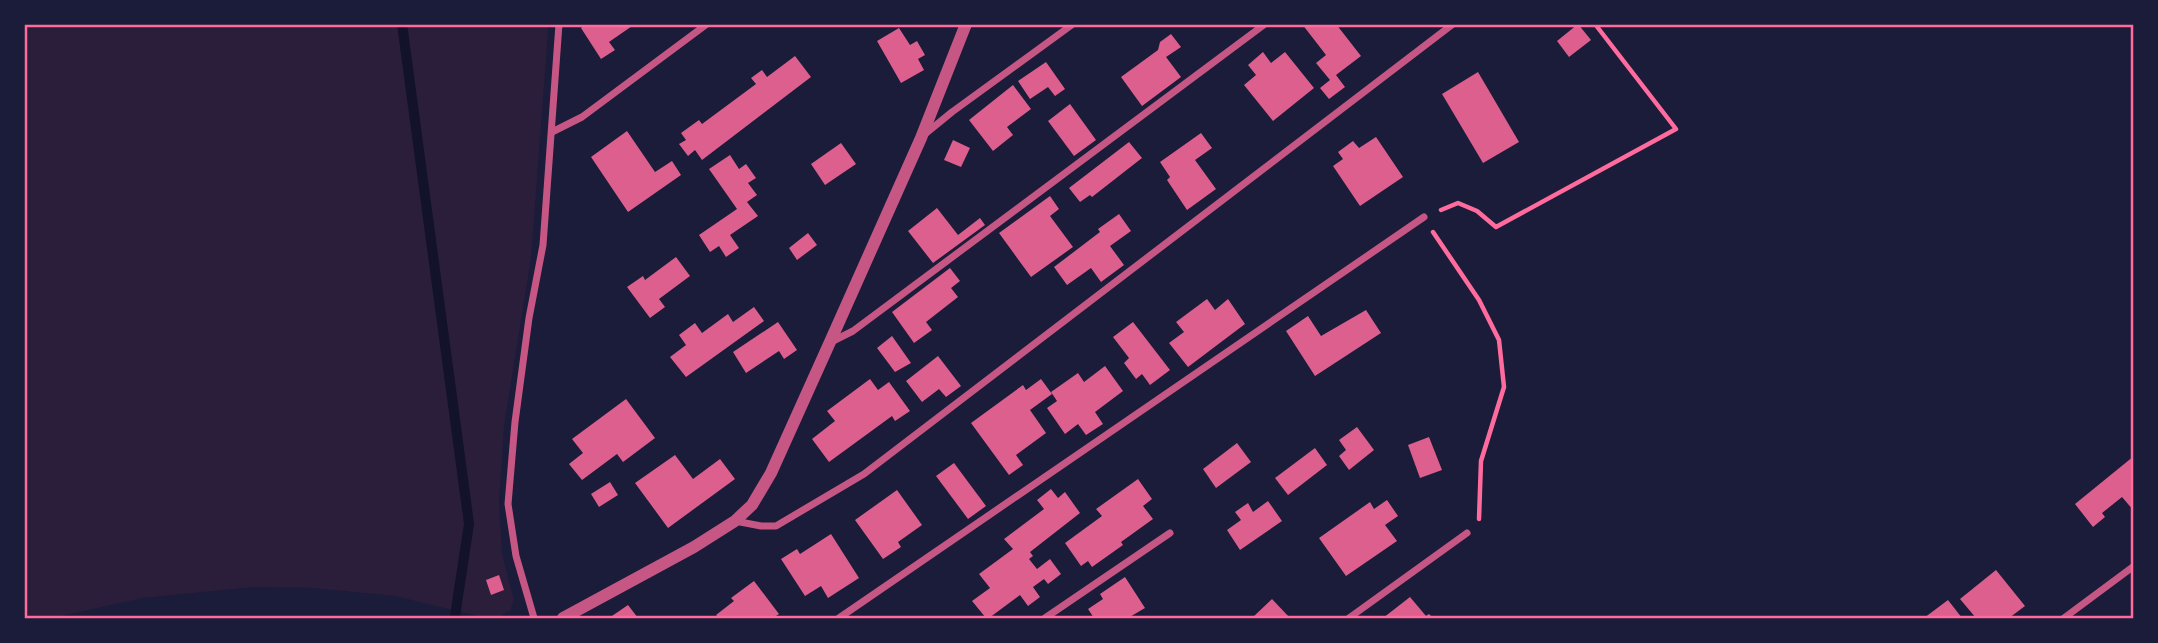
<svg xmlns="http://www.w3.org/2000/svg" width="2158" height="643" viewBox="0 0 2158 643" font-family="Lato,sans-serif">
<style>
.green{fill:#2a1e3b}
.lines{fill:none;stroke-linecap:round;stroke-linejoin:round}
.stream{stroke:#12122b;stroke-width:10}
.building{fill:#dd5f8e}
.path{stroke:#ff6b9d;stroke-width:4.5}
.minor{stroke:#c65784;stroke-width:7}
.tertiary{stroke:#c65784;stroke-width:12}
.neatline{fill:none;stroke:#ff6b9d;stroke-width:2.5}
</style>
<rect width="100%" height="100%" fill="#1b1b3a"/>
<path class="green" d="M24 25H547L548 32 531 258 504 426 499 502 502 554 514 600 510 611 498 617H482L395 596 314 588 254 587 142 598 52 618H25Z"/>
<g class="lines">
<path class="stream" d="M402 24 469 524 455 616"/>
</g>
<g class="building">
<path d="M585 24H635L609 42 615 50 601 59 581 28Z"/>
<path d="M1302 24H1336L1361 56 1336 75 1345 87 1329 99 1320 88 1330 80 1316 63 1326 55Z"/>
<path d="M1578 24 1591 40 1569 57 1557 41Z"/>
<path d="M899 28 910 45 917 41 925 55 918 59 924 70 901 83 877 41Z"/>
<path d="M1171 34 1181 47 1166 57 1181 77 1142 106 1121 77 1158 50 1160 42Z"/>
<path d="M1263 52 1271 63 1285 52 1314 88 1273 121 1244 85 1256 75 1248 65Z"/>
<path d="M795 56 811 77 702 160 695 150 688 156 679 144 686 140 681 133 699 120 702 124 756 84 751 78 762 70 767 77Z"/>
<path d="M1046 62 1065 89 1055 96 1048 87 1030 99 1018 81Z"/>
<path d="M1478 72 1519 142 1483 163 1442 94Z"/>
<path d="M1013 85 1031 109 1007 127 1013 135 993 151 969 120Z"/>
<path d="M1070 104 1096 140 1074 156 1048 121Z"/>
<path d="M627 131 655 172 672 161 681 175 628 212 591 157Z"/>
<path d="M1201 133 1212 148 1195 160 1216 189 1187 210 1167 180 1170 177 1160 162Z"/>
<path d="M1376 137 1403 177 1360 206 1333 166 1343 159 1338 152 1353 141 1359 148Z"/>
<path d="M953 140 970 148 961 167 944 160Z"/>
<path d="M1129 142 1142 158 1092 197 1090 195 1080 202 1069 188Z"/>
<path d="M841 143 856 164 825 185 811 164Z"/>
<path d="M730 155 739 169 746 164 756 178 748 183 757 195 747 202 758 216 730 235 739 248 726 257 719 246 710 252 699 235 737 209 709 169Z"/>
<path d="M1050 196 1059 209 1050 216 1073 247 1031 277 999 233Z"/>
<path d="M937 208 958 235 980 218 985 225 933 263 908 231Z"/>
<path d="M1119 214 1131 231 1110 246 1124 265 1101 282 1091 268 1067 285 1054 267 1100 232 1098 229Z"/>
<path d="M808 233 817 245 797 260 789 248Z"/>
<path d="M676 257 690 276 659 299 665 307 650 318 627 287 643 276 645 280Z"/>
<path d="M950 268 960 281 951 288 958 297 926 322 932 330 914 343 892 312Z"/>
<path d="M1207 299 1215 310 1228 299 1245 324 1188 367 1169 343 1184 332 1176 322Z"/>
<path d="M754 307 764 321 686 377 670 357 686 345 679 335 695 323 702 333 728 314 733 322Z"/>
<path d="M1366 310 1381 333 1315 376 1286 331 1308 316 1321 336Z"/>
<path d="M778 322 797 350 784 359 779 351 746 373 733 352Z"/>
<path d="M1133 322 1170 370 1150 385 1142 374 1136 379 1124 363 1129 358 1113 337Z"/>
<path d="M892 336 911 363 895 372 877 348Z"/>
<path d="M938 356 961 386 946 397 939 389 922 402 906 381Z"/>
<path d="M1105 366 1123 391 1095 412 1103 424 1086 435 1078 424 1065 434 1047 408 1057 401 1051 392 1078 373 1084 382Z"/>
<path d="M870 379 878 390 889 382 910 411 895 421 892 416 829 462 812 439 835 421 827 411Z"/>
<path d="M1041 379 1052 394 1030 410 1046 433 1016 455 1023 465 1009 475 971 423 1023 385 1026 390Z"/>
<path d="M626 399 655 438 623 462 617 454 582 480 569 464 583 453 572 439Z"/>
<path d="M1357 427 1374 450 1349 470 1339 456 1346 450 1339 440Z"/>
<path d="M1429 437 1442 470 1420 478 1408 445Z"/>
<path d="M1237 443 1251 462 1216 488 1203 469Z"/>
<path d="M1315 448 1327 465 1288 495 1275 478Z"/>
<path d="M675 455 693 479 720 459 735 479 668 528 635 483Z"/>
<path d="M2134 456V511L2122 497 2102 513 2105 517 2093 527 2075 504Z"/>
<path d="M954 463 986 506 968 519 936 476Z"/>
<path d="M1138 479 1152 499 1143 506 1153 519 1121 542 1123 545 1092 567 1088 561 1081 566 1065 543 1102 516 1096 509Z"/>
<path d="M610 482 618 495 599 507 591 494Z"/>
<path d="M1051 489 1058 498 1065 492 1080 513 1030 552 1033 556 1029 559 1037 569 1050 559 1061 574 1048 584 1044 579 1033 587 1040 597 1028 606 1020 595 989 618H986L972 601 990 588 979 574 1013 549 1004 539 1044 509 1037 500Z"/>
<path d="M897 490 922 525 898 542 901 547 883 559 855 520Z"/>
<path d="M1387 500 1398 516 1385 525 1397 541 1346 576 1319 538 1370 502 1374 509Z"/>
<path d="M1268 501 1282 521 1240 550 1227 530 1241 520 1235 512 1248 503 1253 512Z"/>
<path d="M831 534 859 578 828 598 821 586 805 596 781 559 797 549 800 554Z"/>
<path d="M1996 570 2025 606 2009 618H1976L1960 599Z"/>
<path d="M499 575 504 590 491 595 486 580Z"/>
<path d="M1125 577 1145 608 1128 618H1094L1088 609 1103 599 1100 594Z"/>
<path d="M754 581 779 614 773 618H719L716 615 734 601 731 598Z"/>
<path d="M1410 597 1426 616 1429 614 1433 618H1383Z"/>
<path d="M1272 599 1290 618H1252Z"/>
<path d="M1948 600 1962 618H1924Z"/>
<path d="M628 605 638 618H609Z"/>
</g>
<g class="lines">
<g class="path">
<path d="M1441 210 1458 203 1477 211 1496 227 1676 129 1595 24"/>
<path d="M1433 232 1479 300 1499 340 1504 387 1481 461 1479 519"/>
</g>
<g class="minor">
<path d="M552 132 582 117 707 24"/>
<path d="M925 134 952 112 1073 24"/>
<path d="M831 342 853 331 1265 24"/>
<path d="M735 521 761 526H776L864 474 1453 24"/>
<path d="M534 618 516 556 508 504 515 422 529 318 543 245 559 24"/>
<path d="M839 618 1424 217"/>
<path d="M1045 618 1170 533"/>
<path d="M1349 618 1467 533"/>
<path d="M2064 618 2134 566"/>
</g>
<path class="tertiary" d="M563 618 694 547 735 521 752 505 771 473 830 342 921 138 966 24"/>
</g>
<rect width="2158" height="643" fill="none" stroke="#1b1b3a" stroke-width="52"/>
<rect x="26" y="26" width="2106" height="591" class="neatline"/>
</svg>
